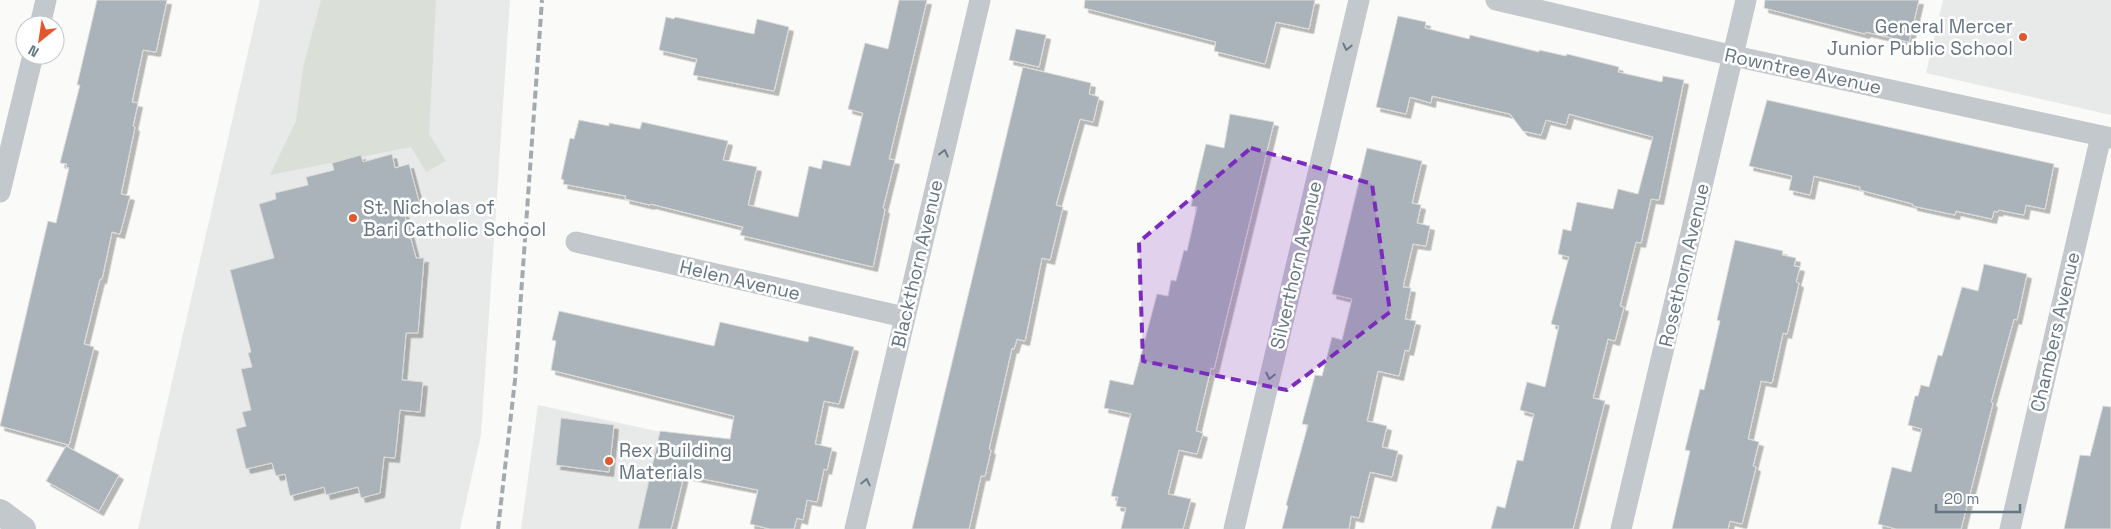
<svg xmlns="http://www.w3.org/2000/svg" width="2111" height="529" viewBox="0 0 2111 529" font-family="'Space Grotesk',sans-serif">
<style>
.built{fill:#e8e9e9}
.green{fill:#dadfd7}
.building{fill:#aab3b9;stroke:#dcdcda;filter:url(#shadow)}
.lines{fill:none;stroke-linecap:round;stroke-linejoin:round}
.minor{stroke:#c3c8cc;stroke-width:21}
.tertiary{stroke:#c3c8cc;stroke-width:26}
.rail{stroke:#a2aab0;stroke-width:4;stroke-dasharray:8 4;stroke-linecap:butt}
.oneway{stroke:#6a7a87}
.marked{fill:#7b2cbf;fill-opacity:0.2;stroke:#7b2cbf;stroke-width:4;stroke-dasharray:10 6;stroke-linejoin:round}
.poi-dot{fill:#e4572e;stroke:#fff;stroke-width:2}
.labels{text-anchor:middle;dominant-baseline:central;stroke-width:5;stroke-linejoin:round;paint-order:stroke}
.poi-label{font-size:19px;fill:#657683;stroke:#fff;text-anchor:start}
.street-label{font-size:19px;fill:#657683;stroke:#fff}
</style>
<defs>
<filter id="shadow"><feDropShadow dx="4.5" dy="4.5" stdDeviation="0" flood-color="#0004"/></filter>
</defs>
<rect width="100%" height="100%" fill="#fafaf8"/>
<g class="built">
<path d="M260 0H510L481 435 460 529H138Z"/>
<path d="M1943 0H2111V115L1926 73Z"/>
<path d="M538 405 692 439 671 529H521Z"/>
</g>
<path class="green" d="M321 0H436L429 134 446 161 426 172 411 147 270 175 296 121 303 68Z"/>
<g class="building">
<path d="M97 0H167L156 52 143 50 132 102 138 103 133 126 135 127 121 194 130 196 120 234 112 232 102 279H100L84 344 94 347 69 445 0 426 48 221 56 223 69 168 66 167 67 164 60 163 80 85H77Z"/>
<path d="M899 0H927L889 159 895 160 883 208 885 209 873 267 740 235 743 227 651 204 650 205 625 199 626 196 563 184 564 180 561 179 570 138 574 139 579 120 609 126V123L640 129 642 122 728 141 723 160 757 167 748 205 798 217 809 166 821 169 823 160 850 166 863 113 848 109 865 43 888 49Z"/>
<path d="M1085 0H1315L1309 29 1276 22 1265 64 1214 51 1216 42 1084 8Z"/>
<path d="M1765 0H1919L1909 42 1866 32 1865 34 1764 8Z"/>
<path d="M1398 16 1426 22 1425 28 1469 39 1470 35 1539 52V50L1566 56 1567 54 1619 67 1618 72 1662 82 1663 76 1684 80 1659 200 1651 199 1641 243 1636 242 1620 306 1624 307 1615 341 1608 339 1593 398 1605 401 1573 529H1491L1497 506 1505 508 1517 460 1523 461 1534 414 1520 410 1527 382 1545 387 1559 326 1551 324 1569 257 1558 254 1563 229 1571 231 1577 202 1613 209 1618 189 1638 194 1653 137 1569 114 1566 125 1546 120 1541 135 1523 131 1510 114 1432 96 1431 103 1410 97 1406 114 1376 107Z"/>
<path d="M666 17 674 19 675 17 754 34 757 19 789 27 774 91 693 75 697 59 659 50Z"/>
<path d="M1016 29 1046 35 1039 67 1009 60Z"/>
<path d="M1023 67 1091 83 1089 94 1099 97 1093 122 1080 119 1056 205 1063 207 1050 260 1042 258 1025 341 1017 339 1014 349 1012 348 989 449 991 450 985 476H981L969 529H912Z"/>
<path d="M1767 100 2054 164 2045 209 2026 205 2024 215 1999 210 1998 212 1994 211 1992 219 1956 211 1955 215 1913 206V204L1860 190V187L1814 176 1810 195 1789 190 1792 176 1749 166Z"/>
<path d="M1230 114 1274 122 1214 369 1211 368 1196 431 1203 433 1197 454 1179 450 1168 494 1191 499 1183 529H1121L1126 508 1116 506 1118 497 1111 496 1131 414 1104 408 1110 380 1133 385 1157 294 1168 296 1171 280 1176 281 1184 250 1187 251 1197 207 1191 206 1206 144 1224 148Z"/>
<path d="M1367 148 1422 161 1412 203 1421 205 1417 223 1430 226 1426 246 1413 244 1403 287 1411 288 1405 319 1416 321 1409 351 1405 350 1399 376 1378 371 1367 421 1387 426 1382 447 1398 451 1392 477 1370 472 1359 518 1351 516 1349 529H1282L1288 506 1286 505 1308 425 1302 424 1315 375 1322 376 1332 337 1342 340 1352 299 1332 294Z"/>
<path d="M392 154 395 168 409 164 420 205 403 209 416 258H424L418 333H406L402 380 423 382 420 412 400 410 395 458 384 457 380 493 361 498 358 487 326 495 324 487 290 496 285 474 276 476 272 463 246 469 236 429 246 426 242 412 251 410 241 369 252 367 248 353 251 352 230 270 274 258 259 204 276 199 275 193 308 185 306 177 334 170 332 163 361 155 363 162Z"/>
<path d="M1735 240 1783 251 1782 255 1796 258 1794 266 1800 267 1796 282 1799 283 1787 334 1783 333 1772 383 1761 381 1748 439 1759 442 1753 466 1756 467 1742 524 1730 521 1728 529H1672L1690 451 1685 450 1700 389 1704 390 1720 321 1717 320Z"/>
<path d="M1984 264 2027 274 2017 320 2014 319 1991 402 1993 403 1961 529H1896L1878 524 1892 467 1911 472 1922 429 1908 425 1915 396H1918L1921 385 1929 387 1938 355 1942 356 1962 287 1978 291Z"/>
<path d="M559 311 714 346 720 322 808 342 809 336 854 347 839 404 824 401 815 444 832 448 827 470 824 469 817 502 807 500 803 520 797 518 794 529H770L750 524 758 490 684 475 671 529H638L660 431 730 439 734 416 551 370 556 341 552 340Z"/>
<path d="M2103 406 2111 407V529H2064L2080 455 2090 456Z"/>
<path d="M561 418 614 425 609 472 556 465Z"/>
<path d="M66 446 119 475 99 511 46 481Z"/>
</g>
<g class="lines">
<g class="minor">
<path d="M1496 0 1734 56 2111 138"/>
<path d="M40 25 46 0"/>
<path d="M0 192 33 55"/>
<path d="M576 242 904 317"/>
<path d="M855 529 980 0"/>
<path d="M1234 529 1359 0"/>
<path d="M1621 529 1746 0"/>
<path d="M2010 529 2101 136"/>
</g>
<path class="tertiary" d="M0 512 23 529"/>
<path class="rail" d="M498 529 515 380 542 0"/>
</g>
<defs><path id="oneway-chevron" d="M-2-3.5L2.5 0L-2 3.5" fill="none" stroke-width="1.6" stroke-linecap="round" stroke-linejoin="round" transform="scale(1.25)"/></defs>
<g class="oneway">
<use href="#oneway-chevron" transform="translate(1347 47) rotate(103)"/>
<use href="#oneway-chevron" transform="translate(944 153) rotate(-76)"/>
<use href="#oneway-chevron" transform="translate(1270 376) rotate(103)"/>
<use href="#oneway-chevron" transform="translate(866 482) rotate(-77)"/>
</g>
<path class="marked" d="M1251 148 1372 184 1390 312 1287 390 1143 361 1139 242Z"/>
<g class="poi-dot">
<circle cx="2023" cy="37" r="5"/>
<circle cx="353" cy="218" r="5"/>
<circle cx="609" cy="461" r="5"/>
</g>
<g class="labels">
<g class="poi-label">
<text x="2013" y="26" text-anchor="end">General Mercer<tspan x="2013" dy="22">Junior Public School</tspan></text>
<text x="363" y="207">St. Nicholas of<tspan x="363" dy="22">Bari Catholic School</tspan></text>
<text x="619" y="450">Rex Building<tspan x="619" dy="22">Materials</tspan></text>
</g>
<g class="street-label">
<text transform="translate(1803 71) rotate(12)">Rowntree Avenue</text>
<text transform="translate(917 264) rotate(-77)">Blackthorn Avenue</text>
<text transform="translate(1296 265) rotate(-77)">Silverthorn Avenue</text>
<text transform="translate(1684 265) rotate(-77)">Rosethorn Avenue</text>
<text transform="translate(740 280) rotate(13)">Helen Avenue</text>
<text transform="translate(2055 332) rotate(-77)">Chambers Avenue</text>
</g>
</g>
<g transform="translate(40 40) rotate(210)"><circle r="24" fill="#ffffff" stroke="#c1c8cd"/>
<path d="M0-4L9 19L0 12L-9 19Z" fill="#e4572e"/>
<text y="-8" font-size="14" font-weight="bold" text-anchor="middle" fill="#657683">N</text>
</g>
<path d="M1936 504v8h84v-8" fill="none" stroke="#657683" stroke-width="2.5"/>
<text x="1944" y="504" font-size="15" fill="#657683" stroke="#ffffff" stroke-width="4" paint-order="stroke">20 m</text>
</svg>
